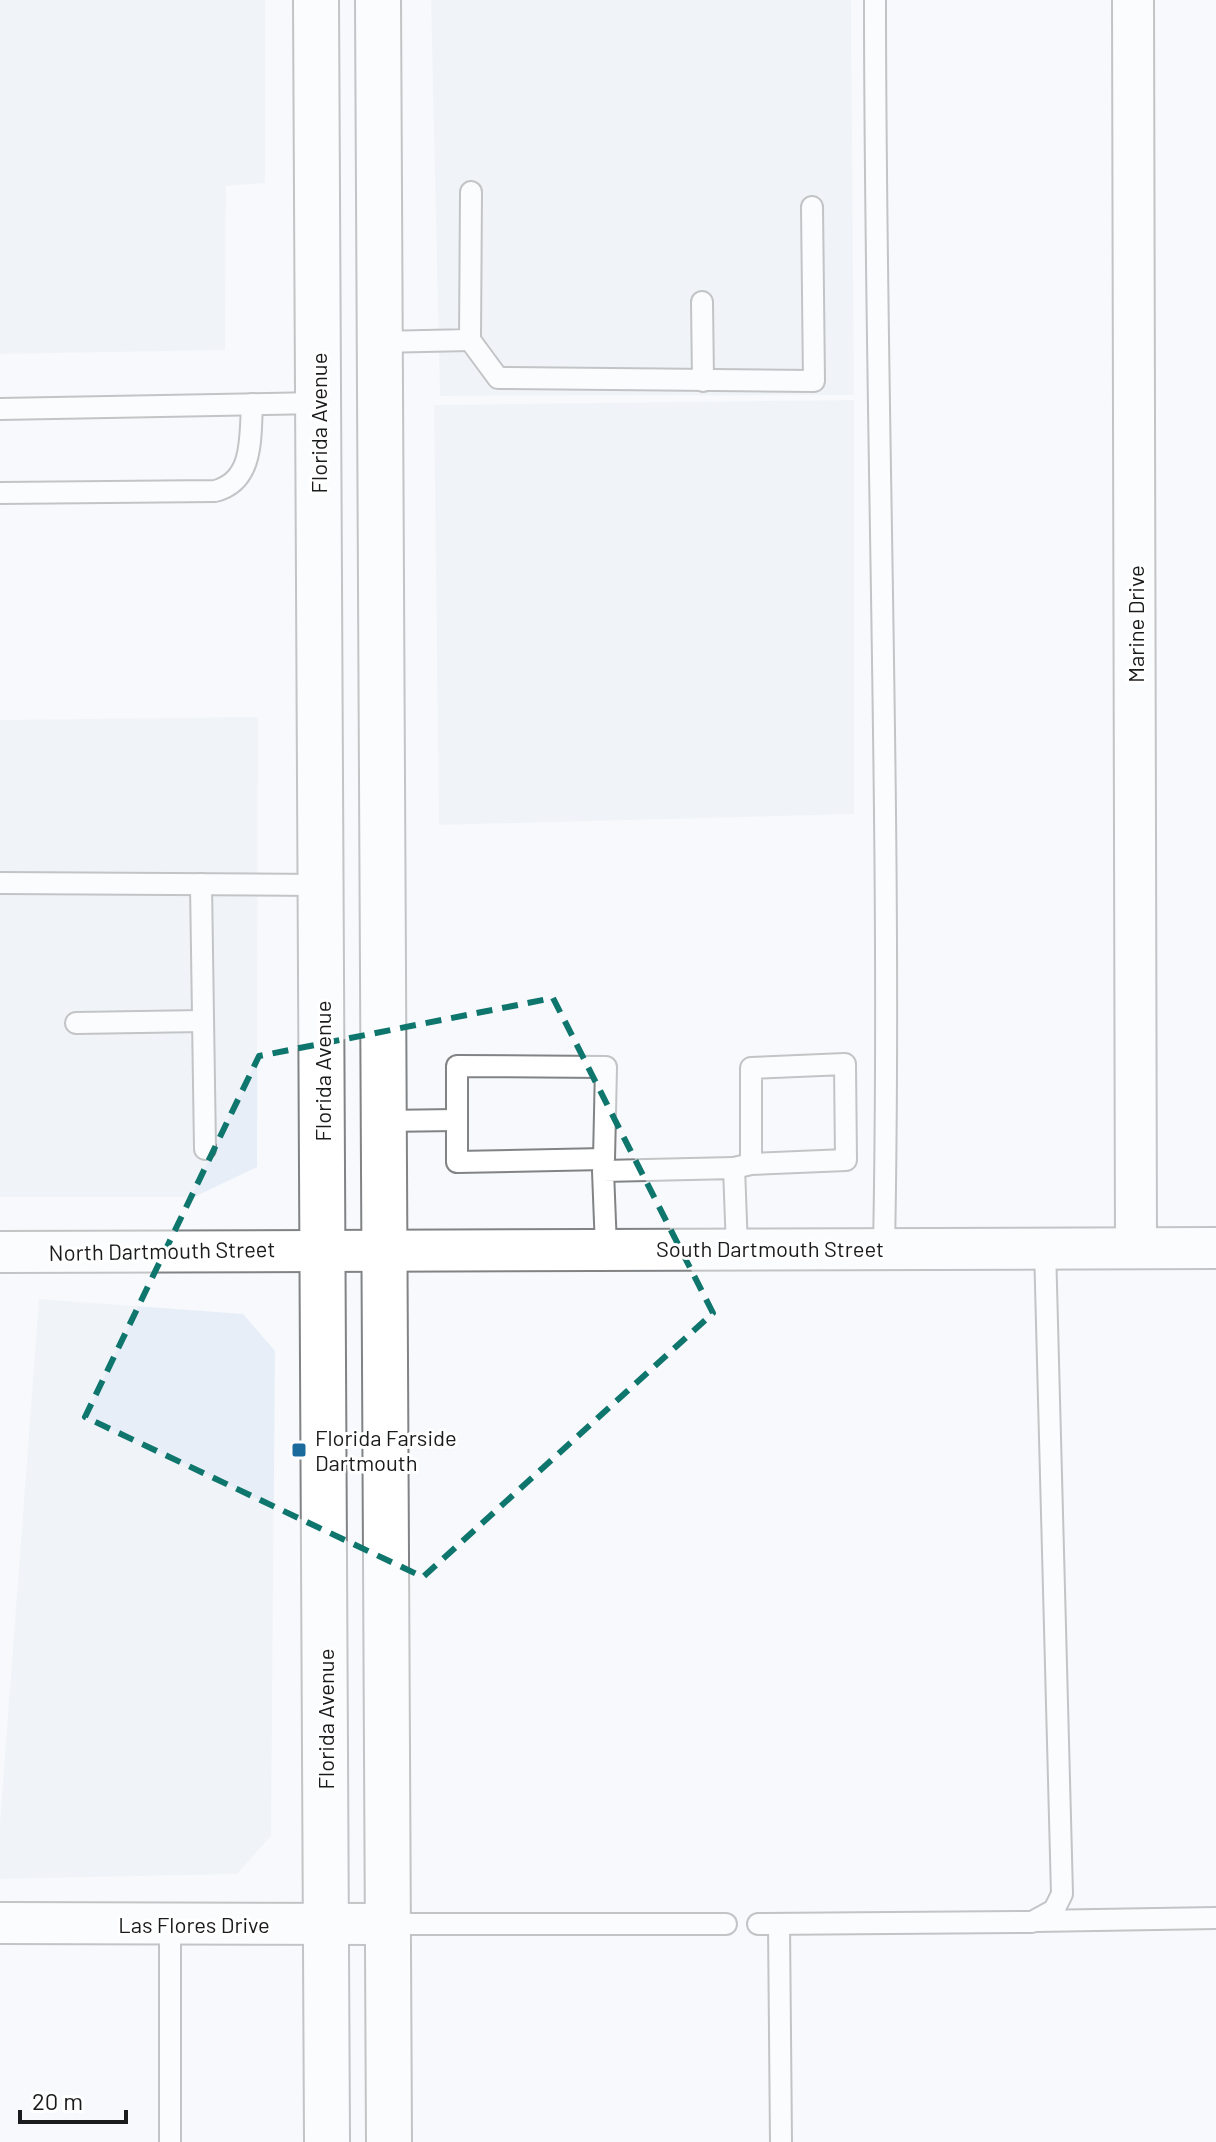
<svg xmlns="http://www.w3.org/2000/svg" width="1216" height="2142" viewBox="0 0 1216 2142" font-family="Barlow,sans-serif">
<style>
.built{fill:#e7eef7}
.lines{fill:none;stroke-linecap:round;stroke-linejoin:round}
.lane-casing{stroke:#818385;stroke-width:24}
.street-casing{stroke:#818385;stroke-width:44}
.primary-casing{stroke:#818385;stroke-width:48}
.lane{stroke:#fff;stroke-width:20}
.street{stroke:#fff;stroke-width:40}
.primary{stroke:#fff;stroke-width:44}
.marked{fill:none;stroke:#0f766e;stroke-width:6;stroke-dasharray:16 10;stroke-linejoin:round}
.poi-dot{fill:#1b6b9d;stroke:#fff;stroke-width:3}
.labels{text-anchor:middle;dominant-baseline:central;stroke-width:6;stroke-linejoin:round;paint-order:stroke}
.street-label{font-size:22px;fill:#1a1b1c;stroke:#fff}
.poi-label{font-size:22px;fill:#1a1b1c;stroke:#fff;text-anchor:start}
</style>
<rect width="100%" height="100%" fill="#f7f9fc"/>
<g class="built">
<path d="M0 0H265V183L226 186 225 350 0 354Z"/>
<path d="M431 0H851L854 395 440 396Z"/>
<path d="M854 400V814L439 825 434 405Z"/>
<path d="M258 717 257 1167 194 1197H0V720Z"/>
<path d="M39 1299 243 1314 275 1351 271 1836 237 1874 0 1879V1823Z"/>
</g>
<g class="lines">
<defs>
<g id="lane">
<path d="M875 0C875 416 892 832 884 1248"/>
<path d="M702 302 703 381"/>
<path d="M470 340 498 378 814 381 812 207"/>
<path d="M379 342 470 340 471 192"/>
<path d="M0 409 318 403"/>
<path d="M0 493 215 491C254 481 250 438 252 404"/>
<path d="M0 883 320 885"/>
<path d="M201 884 205 1149"/>
<path d="M76 1023 203 1021"/>
<path d="M457 1066 606 1067 604 1159 457 1162Z"/>
<path d="M383 1121 456 1120"/>
<path d="M734 1168 751 1164 846 1160 845 1064 751 1068V1164"/>
<path d="M606 1248 603 1171 734 1168 737 1248"/>
<path d="M1036 1921 1216 1918"/>
<path d="M170 1924V2142"/>
<path d="M388 1924H726"/>
<path d="M758 1924 1032 1922 1054 1910 1062 1894 1045 1247"/>
<path d="M779 1924 781 2142"/>
</g>
<g id="street">
<path d="M1133 0 1136 1248"/>
<path d="M0 1252 1216 1248"/>
<path d="M0 1923 388 1924"/>
</g>
<g id="primary">
<path d="M316 0 327 2142"/>
<path d="M378 0 389 2142"/>
</g>
</defs>
<use href="#lane" class="lane-casing"/>
<use href="#street" class="street-casing"/>
<use href="#primary" class="primary-casing"/>
<use href="#lane" class="lane"/>
<use href="#street" class="street"/>
<use href="#primary" class="primary"/>
</g>
<path d="M0 0H1216V2142H0ZM553 998 713 1313 423 1577 85 1417 259 1056Z" fill="#f7f9fc" fill-opacity=".55" fill-rule="evenodd"/>
<path class="marked" d="M553 998 713 1313 423 1577 85 1417 259 1056Z"/>
<rect class="poi-dot" x="291" y="1442" width="16" height="16" rx="4"/>
<g class="labels">
<g class="street-label">
<text transform="translate(318 423) rotate(-90)">Florida Avenue</text>
<text transform="translate(1135 624) rotate(-90)">Marine Drive</text>
<text transform="translate(322 1071) rotate(-90)">Florida Avenue</text>
<text x="770" y="1248">South Dartmouth Street</text>
<text transform="translate(162 1250) rotate(-1)">North Dartmouth Street</text>
<text transform="translate(325 1719) rotate(-90)">Florida Avenue</text>
<text x="194" y="1924">Las Flores Drive</text>
</g>
<g class="poi-label">
<text x="315" y="1437">Florida Farside<tspan x="315" dy="25">Dartmouth</tspan></text>
</g>
</g>
<path d="M20 2110v12h106v-12" fill="none" stroke="#1a1b1c" stroke-width="4"/>
<text x="32" y="2110" font-size="24" fill="#1a1b1c" stroke="#ffffff" stroke-width="6" paint-order="stroke">20 m</text>
</svg>
